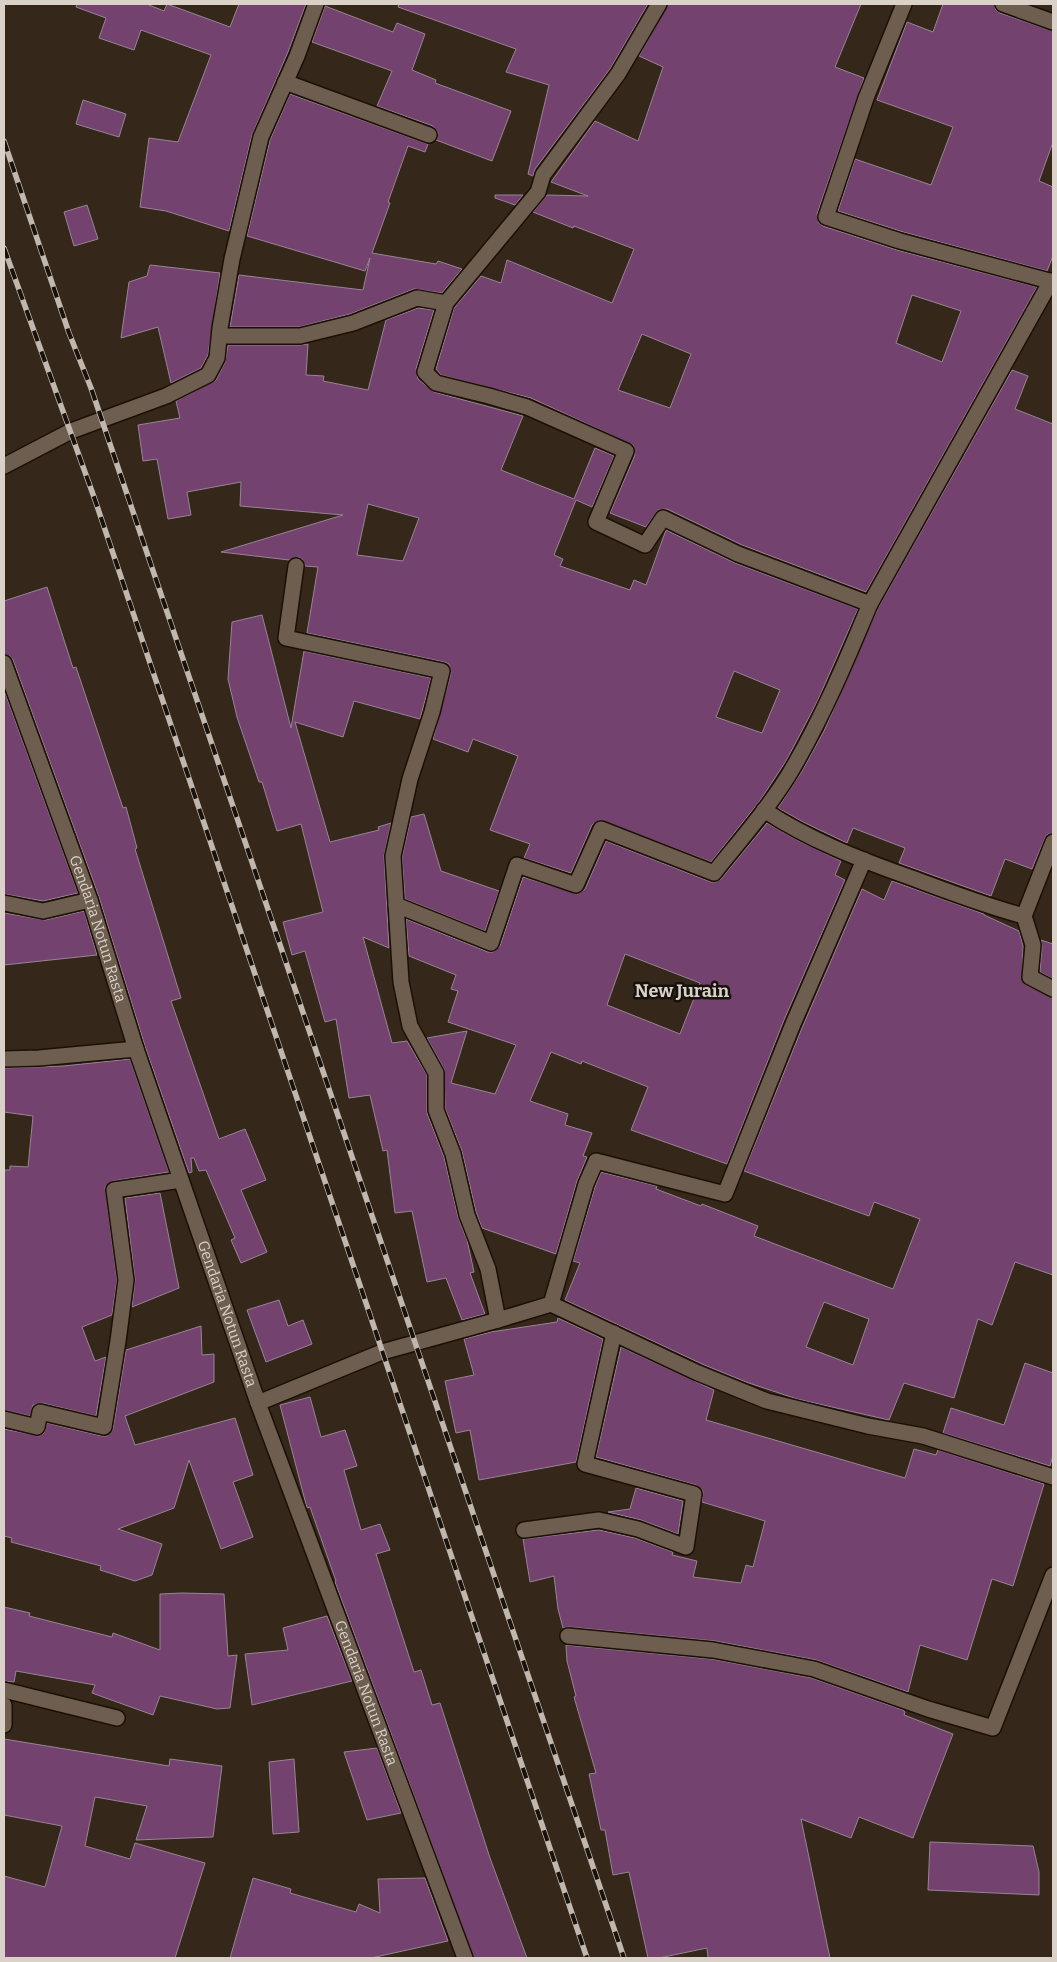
<svg xmlns="http://www.w3.org/2000/svg" width="1057" height="1962" viewBox="0 0 1057 1962" font-family="Bitter,serif">
<style>
.building{fill:#74426f;stroke:#978594;fill-rule:evenodd}
.lines{fill:none;stroke-linecap:round;stroke-linejoin:round}
.minor-casing{stroke:#1c1005;stroke-width:18}
.tertiary-casing{stroke:#1c1005;stroke-width:18}
.secondary-casing{stroke:#1c1005;stroke-width:18}
.minor{stroke:#6d5e4f;stroke-width:15}
.tertiary{stroke:#6d5e4f;stroke-width:15}
.secondary{stroke:#6d5e4f;stroke-width:15}
.rail-casing{stroke:#c1b7ae;stroke-width:5.5}
.rail{stroke:#18120c;stroke-width:4;stroke-dasharray:11;stroke-linecap:butt}
.labels{text-anchor:middle;dominant-baseline:central;stroke-width:5;stroke-linejoin:round;paint-order:stroke}
.street-label{font-size:15px;fill:#dad1c9;stroke:#18120c}
.quarter-label{font-size:18px;font-weight:bold;fill:#dad1c9;stroke:#18120c}
</style>
<rect width="100%" height="100%" fill="#35271a"/>
<g class="building">
<path d="M77 4H150L149 5 164 11 167 4 230 27 239 4H306L288 52 252 135 229 231 166 211 140 207 149 138 178 142 211 55 141 30 134 50 99 38 106 18 76 7Z"/>
<path d="M399 4H648L610 69 535 169 533 176 528 174 549 85 506 72 516 49 398 7Z"/>
<path d="M668 4H861L835 67 864 78 817 214 819 223 823 226 897 250 1037 287 866 592 742 545 667 509 658 510 646 527 610 513 635 455 633 445 531 398 441 375 436 369 454 308 481 276 501 283 507 260 612 303 634 249 574 226 573 228 533 212 547 195 588 196 551 182 595 121 638 141 663 67 639 56ZM912 295 961 311 942 362 896 343ZM642 334 691 354 670 408 618 390Z"/>
<path d="M943 4H994L996 10 1000 13 1053 31V142L1039 181 1053 187V256L1047 271 903 232 838 211 855 159 931 185 953 127 877 100 907 22 933 32Z"/>
<path d="M325 6 393 32 397 23 425 34 412 70 436 80 435 83 511 111 492 161 436 140 438 133 433 126 377 106 392 71 312 42Z"/>
<path d="M290 94 428 144 425 152 408 146 388 202 390 203 372 253 436 264 438 261 462 269 442 293 414 289 350 314 299 327H230L239 275 363 290 370 258 365 271 247 236 270 140Z"/>
<path d="M83 100 126 114 119 137 76 124Z"/>
<path d="M495 195H523L515 205 495 198Z"/>
<path d="M87 205 98 239 74 246 64 212Z"/>
<path d="M150 265 220 273 208 355 201 368 171 383 158 327 121 338 129 282 147 276Z"/>
<path d="M418 308 434 310 416 369 418 379 434 392 523 416 501 470 574 499 595 448 614 456 592 507 576 500 554 555 563 559 560 566 630 590 634 580 646 585 666 530 735 563 858 609 817 702 786 761 759 802 711 862 600 820 592 825 571 873 524 858 530 844 490 830 518 756 473 739 468 752 433 739 451 673 449 664 444 662 307 633 318 567 305 566 302 559 298 557 289 560 221 552 343 515 240 506 241 482 187 492 191 515 168 519 157 459 143 461 138 425 180 418 176 401 216 380 225 362 228 345H300L308 344 306 375 324 376 323 381 368 390 386 320ZM368 504 419 518 403 561 357 555ZM734 671 780 690 762 733 716 717Z"/>
<path d="M1012 370 1028 376 1015 409 1053 424V833L1048 834 1045 838 1032 869 1005 859 991 896 899 863 905 848 853 828 847 843 803 822 778 808 802 771 824 731 878 608Z"/>
<path d="M47 587 73 668 76 667 123 808 126 807 137 848 135 849 181 998 171 1001 219 1139 245 1129 266 1180 241 1190 267 1252 241 1263 231 1240 235 1238 206 1170 199 1171 194 1158H191L192 1172 189 1173 145 1046 99 897 13 660 10 656 4 654V601Z"/>
<path d="M262 615 291 728 304 651 431 678 420 719 354 701 343 737 295 722 330 842 379 830 378 827 391 823 384 856 389 948 363 937 392 1043 407 1041 427 1075V1113L444 1157 458 1217 467 1240 474 1272 470 1273 485 1314 462 1320 446 1278 427 1282 412 1211 395 1213 387 1150 383 1151 370 1095 349 1098 336 1019 325 1022 305 951 292 955 283 922 323 912 301 824 277 831 262 782H259L237 717 228 679 232 622Z"/>
<path d="M4 690 78 893 43 901 4 894Z"/>
<path d="M424 814 441 871 499 891 485 931 405 899 402 857 411 817Z"/>
<path d="M767 823 795 839 841 861 835 875 845 880 784 1020 727 1164 631 1130 648 1087 582 1061 581 1064 551 1052 530 1101 568 1114 565 1125 592 1133 583 1156 587 1157 577 1181 556 1254 482 1228 476 1212 462 1151 445 1108 444 1069 427 1038 467 1031 451 1083 495 1094 516 1045 448 1022 458 991 451 989 456 975 409 956 406 919 488 952H493L500 946 523 877 578 894 585 889 606 841 711 882H716L721 879ZM625 954 700 983 680 1034 607 1005Z"/>
<path d="M892 881 984 914V915L1019 931 1023 946 1022 981 1026 985 1053 998V1275L1015 1262 992 1325 978 1319 954 1398 904 1383 889 1420 797 1399 746 1382 702 1364 565 1300 580 1263 573 1261 595 1187 601 1172 657 1186 656 1189 701 1206 702 1204 758 1226 754 1236 893 1289 920 1219 874 1202 869 1216 744 1171 802 1028 862 889 884 900ZM824 1302 869 1319 853 1365 806 1347Z"/>
<path d="M84 911 97 955 4 965V913L45 920Z"/>
<path d="M1041 940 1053 944V979L1040 972 1042 946Z"/>
<path d="M130 1059 169 1172 113 1181 105 1187 117 1280 112 1315 82 1327 95 1361 106 1357 96 1416 42 1403 33 1405 30 1416 4 1410V1170H10V1166L28 1167 33 1116 4 1112V1068L64 1066Z"/>
<path d="M160 1193 179 1288 132 1307 135 1279 125 1198Z"/>
<path d="M279 1300 288 1326 303 1320 312 1344 266 1362 247 1310Z"/>
<path d="M558 1318 603 1339 576 1462 479 1480 470 1430 456 1433 445 1381 474 1375 464 1339 491 1332 557 1322Z"/>
<path d="M201 1326 202 1355 214 1354V1382L125 1416 135 1445 235 1418 253 1475 233 1482 253 1537 221 1549 189 1460 174 1508 118 1529 162 1544 152 1575 135 1581 100 1570 101 1566 11 1542 12 1538 4 1536V1429L39 1436 44 1433 47 1423 102 1436H107L113 1429 126 1350Z"/>
<path d="M621 1347 714 1390 706 1420 905 1478 914 1449 936 1455 938 1450 1044 1484 1013 1586 992 1579 967 1660 920 1645 908 1692 816 1660 715 1641 569 1627 563 1628 558 1609 554 1576 530 1582 523 1539 599 1530 635 1538 673 1552 672 1555 697 1561 693 1577 741 1583 746 1565 753 1567 765 1521 702 1502 703 1491 696 1485 596 1457Z"/>
<path d="M1025 1363 1053 1373V1455L1050 1466 943 1433 951 1408 1004 1425Z"/>
<path d="M310 1397 321 1437 345 1430 357 1466 344 1470 361 1530 380 1524 390 1550 376 1554 414 1672 421 1670 432 1705 440 1703 490 1858 527 1958H474L335 1582 336 1581 310 1507 307 1508 280 1405Z"/>
<path d="M636 1488 683 1501 678 1534 641 1520 608 1512 630 1509Z"/>
<path d="M182 1593 224 1594 228 1656 237 1655 230 1708 217 1709 160 1696 153 1715 92 1693 95 1685 16 1671 14 1682 4 1681V1607L30 1613 29 1616 112 1637 113 1633 160 1650V1594Z"/>
<path d="M327 1616 352 1681 252 1705 245 1654 288 1650 283 1628Z"/>
<path d="M566 1645 712 1659 812 1678 903 1710 905 1712 904 1715 953 1734 913 1838 859 1817 851 1838 801 1819 830 1958H708L707 1948 659 1958H648L629 1872 613 1875 605 1830H601L589 1774 596 1773 574 1697 576 1696 567 1661Z"/>
<path d="M4 1739 169 1766 170 1759 222 1766 213 1837 136 1840 147 1806 95 1797 85 1846 130 1859 135 1843 205 1863 175 1958H4V1876L45 1887 62 1826 4 1815Z"/>
<path d="M377 1748 401 1813 367 1820 344 1752Z"/>
<path d="M294 1759 299 1832 273 1834 269 1762Z"/>
<path d="M930 1842 1033 1846 1039 1872V1895L928 1890Z"/>
<path d="M253 1878 291 1889 290 1893 356 1912 359 1904 380 1913 378 1879 425 1878 448 1941 371 1958H230Z"/>
</g>
<g class="lines">
<defs>
<g id="minor">
<path d="M904 4 866 98 826 217 900 241 1053 282"/>
<path d="M1003 4 1053 22"/>
<path d="M285 82 429 135"/>
<path d="M220 336H300L353 323 417 298 446 303"/>
<path d="M4 466 71 431 166 396 208 375 217 358 220 328 232 259 261 137 297 56 316 4"/>
<path d="M296 566 286 638 442 671 432 712 410 779 393 856 401 982 410 1026 436 1073V1110L453 1154 467 1215 488 1269 498 1320"/>
<path d="M870 604 1051 281"/>
<path d="M764 810C809 840 861 860 912 878 949 892 986 906 1024 916L1053 842"/>
<path d="M4 903 43 911 90 900"/>
<path d="M396 905 491 943 517 865 576 885 601 829 714 873C741 839 773 803 794 766 824 714 847 659 870 604L738 554 663 518 645 545 596 522 626 451 527 407 489 396 436 383 425 372 446 303 538 192 543 175 618 74 659 4"/>
<path d="M1024 916 1033 945 1030 977 1053 989"/>
<path d="M4 1059 39 1058 136 1049"/>
<path d="M551 1304 698 1373 767 1401 868 1426 923 1436 1053 1477"/>
<path d="M258 1403 382 1352 498 1320 551 1304 586 1184 596 1161 725 1194 793 1024 864 860"/>
<path d="M4 1419 37 1427 40 1412 104 1427 118 1341 126 1280 114 1190 181 1180"/>
<path d="M524 1530 599 1520 638 1529 686 1547 694 1494 585 1464 614 1333"/>
<path d="M568 1636 713 1650 814 1669 928 1709 993 1728 1053 1575"/>
<path d="M4 1690 117 1718"/>
</g>
<path id="tertiary" d="M4 1705V1725"/>
<g id="secondary">
<path id="s1" d="M4 663 90 900 136 1049 258 1403 465 1958"/>
</g>
</defs>
<use href="#minor" class="minor-casing"/>
<use href="#tertiary" class="tertiary-casing"/>
<use href="#secondary" class="secondary-casing"/>
<use href="#minor" class="minor"/>
<use href="#tertiary" class="tertiary"/>
<use href="#secondary" class="secondary"/>
<defs>
<g id="rail">
<path d="M4 141 69 333 91 388 624 1958"/>
<path d="M4 248 94 497 587 1958"/>
</g>
</defs>
<use href="#rail" class="rail-casing"/>
<use href="#rail" class="rail"/>
</g>
<g class="labels">
<g class="street-label">
<text stroke="none"><textPath href="#s1" startOffset="282">Gendaria Notun Rasta</textPath></text>
<text stroke="none"><textPath href="#s1" startOffset="688">Gendaria Notun Rasta</textPath></text>
<text stroke="none"><textPath href="#s1" startOffset="1092">Gendaria Notun Rasta</textPath></text>
</g>
<g class="quarter-label">
<text x="682" y="991">New Jurain</text>
</g>
</g>
<rect width="1057" height="1962" fill="none" stroke="#dad1c9" stroke-width="10"/>
</svg>
